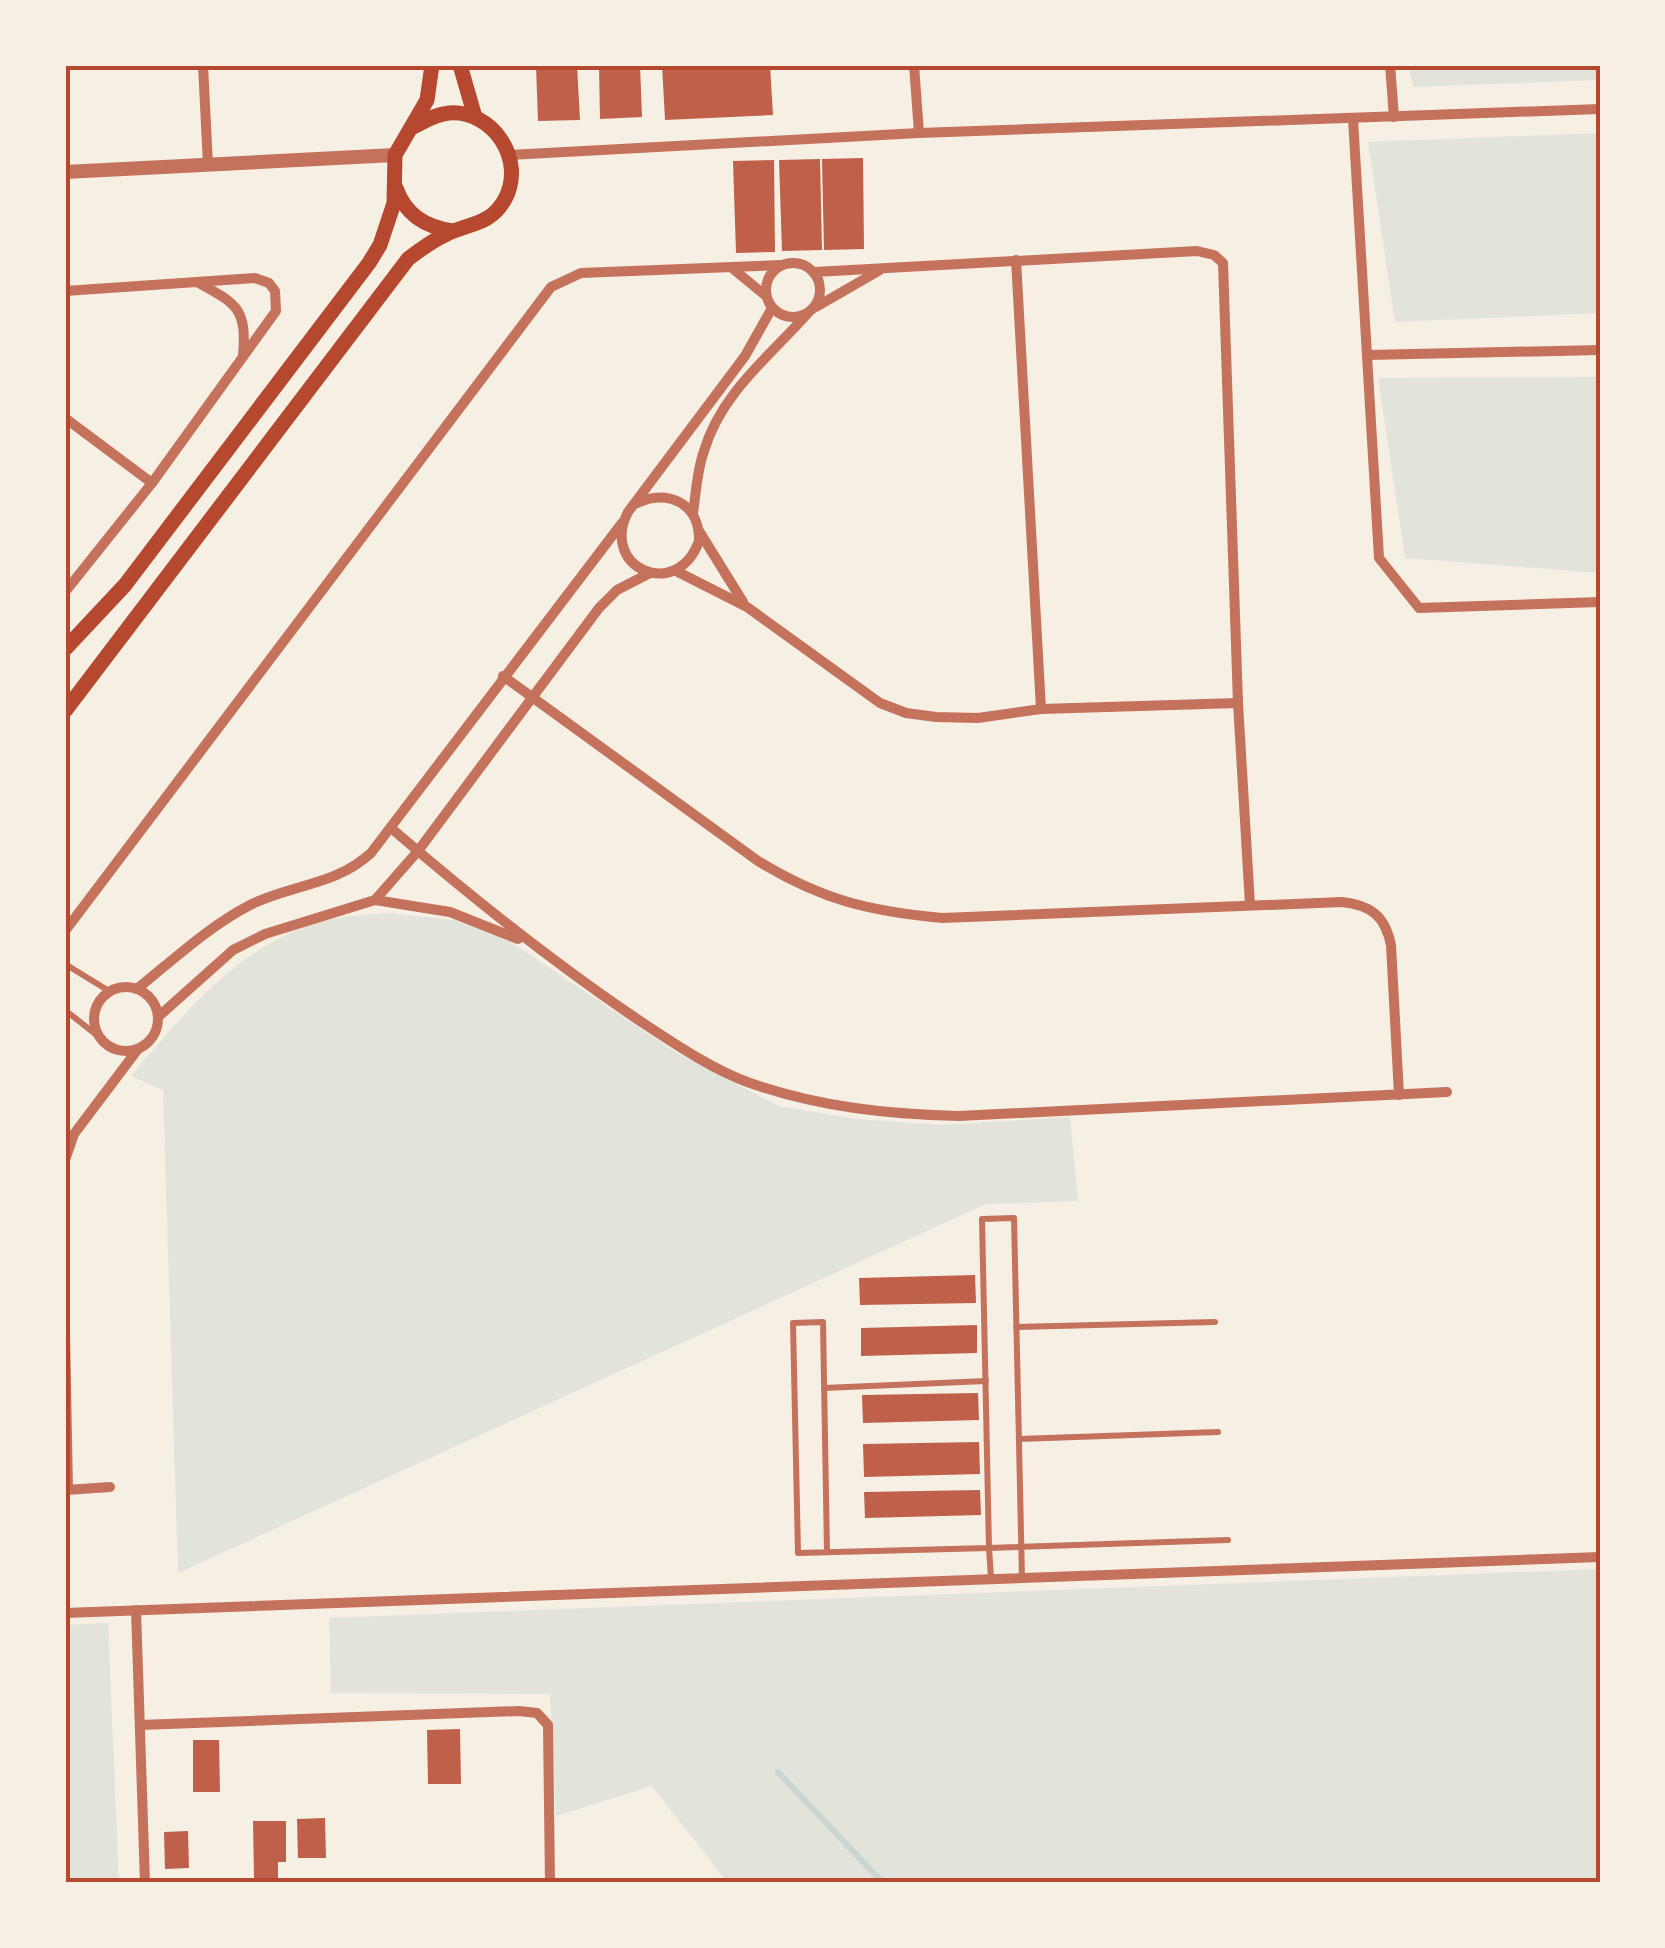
<svg xmlns="http://www.w3.org/2000/svg" width="1665" height="1948" viewBox="0 0 1665 1948" font-family="'Noto Sans',sans-serif">
<style>
.green{fill:#e2e4dc}
.lines{fill:none;stroke-linecap:round;stroke-linejoin:round}
.stream{stroke:#c9d6d2;stroke-width:6}
.building{fill:#bf614a}
.service{stroke:#c5725c;stroke-width:6}
.minor{stroke:#c5725c;stroke-width:10}
.tertiary{stroke:#c5725c;stroke-width:14}
.secondary{stroke:#b5482f;stroke-width:15}
.neatline{fill:none;stroke:#b5482f;stroke-width:4}
</style>
<rect width="100%" height="100%" fill="#f6efe4"/>
<g class="green">
<path d="M1407 65H1600V80L1414 87Z"/>
<path d="M1600 133V313L1395 322 1368 142Z"/>
<path d="M1600 377V573L1405 558 1378 378Z"/>
<path d="M389 913 454 920 503 937 677 1053 779 1106 856 1119 941 1125 1070 1117 1078 1201 986 1204 178 1573 163 1090 131 1076C189 1007 248 934 342 917 357 914 374 915 389 913Z"/>
<path d="M1600 1569V1883H728L652 1786 556 1816 550 1694 331 1693 329 1618Z"/>
<path d="M108 1623 119 1883H65V1625Z"/>
</g>
<g class="lines">
<path class="stream" d="M778 1772 883 1883"/>
</g>
<g class="building">
<path d="M557 65H577L580 120 538 121 536 66Z"/>
<path d="M599 65H640L642 117 600 119Z"/>
<path d="M662 65H770L773 115 665 120Z"/>
<path d="M863 158 864 249 824 250 822 159Z"/>
<path d="M820 159 822 250 782 251 779 160Z"/>
<path d="M774 160 775 252 736 253 733 161Z"/>
<path d="M975 1275 976 1303 860 1305 859 1278Z"/>
<path d="M977 1325V1353L861 1356V1328Z"/>
<path d="M978 1393 979 1420 863 1423 862 1395Z"/>
<path d="M979 1442 980 1474 864 1477 863 1444Z"/>
<path d="M980 1490 981 1515 865 1518 864 1492Z"/>
<path d="M460 1729 461 1784H428L427 1730Z"/>
<path d="M193 1740H219L220 1792H193Z"/>
<path d="M325 1818 326 1858H298L297 1819Z"/>
<path d="M253 1821H286V1862H278V1879H254Z"/>
<path d="M188 1831 189 1868 165 1869 164 1832Z"/>
</g>
<g class="lines">
<g class="service">
<path d="M65 964 109 991"/>
<path d="M65 1010 99 1037"/>
<path d="M1016 1327 1215 1322"/>
<path d="M824 1388 986 1381"/>
<path d="M1019 1439 1218 1432"/>
<path d="M827 1552 823 1322 793 1323 798 1553 989 1548 982 1219 1014 1218 1022 1578"/>
<path d="M991 1578 989 1548 1228 1540"/>
</g>
<g class="minor">
<path d="M203 65 208 165"/>
<path d="M914 65 919 133"/>
<path d="M1390 65 1394 117"/>
<path d="M1353 119 1379 558 1419 608 1600 602"/>
<path d="M509 155 919 133 1600 109"/>
<path d="M1016 260 1041 709"/>
<circle cx="793" cy="290" r="27"/>
<path d="M732 268 766 296"/>
<path d="M815 272 1197 251 1214 255 1223 263 1238 703 1250 905"/>
<path d="M197 282C237 304 247 308 243 356"/>
<path d="M65 291 255 278 269 283 275 291 276 311 152 483 65 592"/>
<path d="M816 307 880 270"/>
<path d="M1367 355 1600 350"/>
<path d="M65 418 152 483"/>
<path d="M637 503C668 488 700 504 699 541 677 602 599 568 628 512L745 356 772 308"/>
<path d="M693 513C696 493 697 470 704 451 721 393 770 356 808 313"/>
<path d="M699 531 743 602"/>
<path d="M676 571 747 607 880 703 906 713 936 717 978 718 1041 709 1238 703"/>
<path d="M503 676 758 861C822 900 868 911 942 918L1342 902C1371 905 1385 916 1391 945L1399 1095"/>
<path d="M391 828C470 896 551 961 637 1019 672 1042 711 1069 750 1083 819 1107 886 1114 959 1116L1447 1092"/>
<path d="M375 900 450 912 518 939"/>
<path d="M65 931 551 287 581 273 782 265"/>
<circle cx="126" cy="1019" r="32"/>
<path d="M137 989C174 959 208 927 250 905 292 884 335 886 371 853L622 523"/>
<path d="M158 1017 233 950 265 934 375 900 418 851 599 608 617 590 650 573"/>
<path d="M65 1160 74 1134 138 1049"/>
<path d="M65 1331 68 1490"/>
<path d="M66 1490 110 1487"/>
<path d="M136 1610 145 1883"/>
<path d="M65 1613 1600 1557"/>
<path d="M140 1725 519 1711 537 1713 548 1725 550 1883"/>
</g>
<path class="tertiary" d="M65 172 395 155"/>
<g class="secondary">
<path d="M460 65 475 117"/>
<path d="M396 188C406 215 424 226 452 231"/>
<path d="M65 649 125 585 369 263 380 245 394 203 395 155 427 100 432 65"/>
<path d="M65 711 408 259C421 249 433 240 447 234 470 223 491 225 505 199 526 160 493 110 449 113 436 114 425 121 413 127"/>
</g>
</g>
<rect width="1665" height="1948" fill="none" stroke="#f6efe4" stroke-width="135"/>
<rect x="68" y="68" width="1530" height="1812" class="neatline"/>
</svg>
